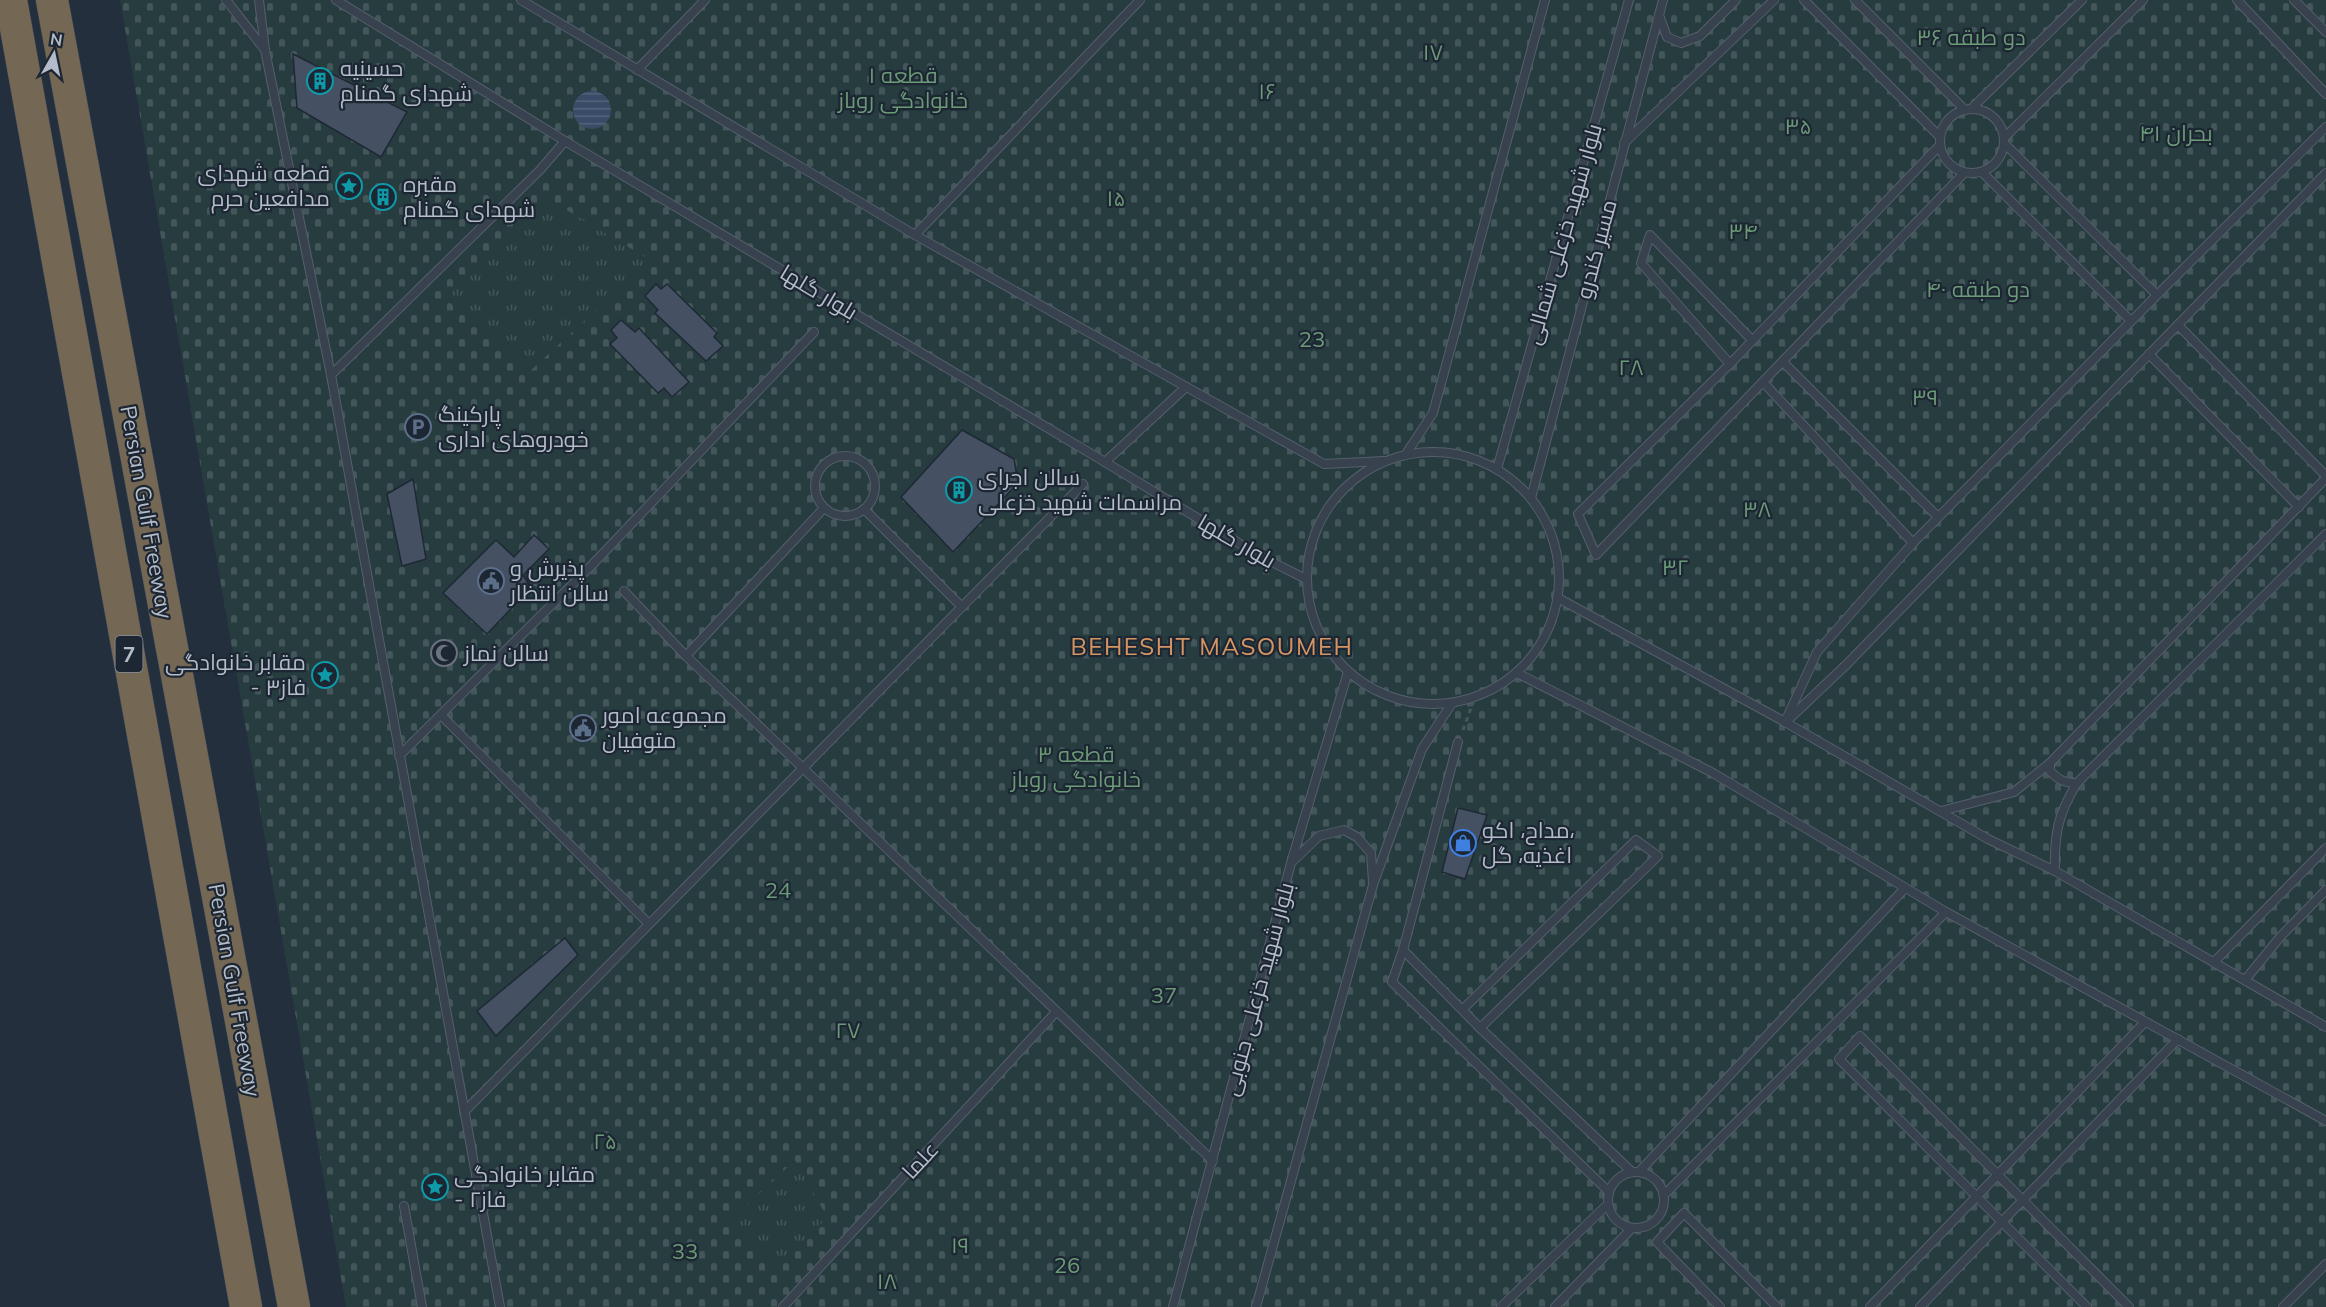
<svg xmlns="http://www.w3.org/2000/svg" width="2326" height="1307" viewBox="0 0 2326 1307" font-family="Mulish,Cairo,sans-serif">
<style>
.cemetery{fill:url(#cemetery-stones)}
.park{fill:url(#park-tufts)}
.water{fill:url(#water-rules)}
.building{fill:#455162;stroke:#1f2835;stroke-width:1.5}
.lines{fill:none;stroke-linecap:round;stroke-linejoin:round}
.lane-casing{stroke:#565f6c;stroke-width:10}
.highway-casing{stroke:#434c59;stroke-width:33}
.path{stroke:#44595c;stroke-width:3;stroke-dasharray:4.5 4.5;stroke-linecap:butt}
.lane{stroke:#38414e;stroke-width:8}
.highway{stroke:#746855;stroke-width:32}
.labels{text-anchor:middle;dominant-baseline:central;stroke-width:4.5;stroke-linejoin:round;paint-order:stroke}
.shield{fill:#1d2633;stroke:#878f9c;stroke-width:1.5}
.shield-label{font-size:21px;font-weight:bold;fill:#b4bcc9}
.park-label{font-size:22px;fill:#6b9a76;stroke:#1d2633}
.poi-label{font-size:22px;fill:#b4bcc9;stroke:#1d2633;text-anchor:start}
.street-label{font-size:22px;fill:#b4bcc9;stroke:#1d2633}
.neighbourhood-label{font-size:24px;letter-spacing:1.5px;fill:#d59563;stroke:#1d2633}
</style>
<defs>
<pattern id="cemetery-stones" width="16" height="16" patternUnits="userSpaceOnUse" patternTransform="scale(1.5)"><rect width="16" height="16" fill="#263c3f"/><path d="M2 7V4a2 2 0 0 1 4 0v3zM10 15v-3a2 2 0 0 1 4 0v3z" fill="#435659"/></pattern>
<pattern id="park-tufts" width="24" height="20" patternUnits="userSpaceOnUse" patternTransform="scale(1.5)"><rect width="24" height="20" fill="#263c3f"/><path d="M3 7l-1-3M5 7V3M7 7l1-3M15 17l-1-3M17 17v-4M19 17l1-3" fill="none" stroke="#435659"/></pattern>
<pattern id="water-rules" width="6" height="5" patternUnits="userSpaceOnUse" patternTransform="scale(1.5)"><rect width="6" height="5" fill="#394c67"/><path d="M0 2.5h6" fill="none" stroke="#53647b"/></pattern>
</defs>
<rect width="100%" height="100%" fill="#242f3e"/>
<path class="cemetery" d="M120 0H2326V1307H346Z"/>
<g class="park">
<path d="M543 196 650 260 527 374 444 297Z"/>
<path d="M795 1160 827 1217 774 1274 732 1219Z"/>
</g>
<circle class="water" cx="592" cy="110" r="19"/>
<g class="building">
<path d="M293 54 407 112 381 157 297 108Z"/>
<circle cx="383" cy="198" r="11"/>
<path d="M656 284 661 289 667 284 717 333 714 337 723 346 706 361 655 313 658 310 645 296Z"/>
<path d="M621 320 635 332 639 328 689 382 672 397 664 388 658 393 610 344 617 338 611 330Z"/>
<path d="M962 430 1014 459 1018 483 953 552 901 497Z"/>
<path d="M413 479 426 559 402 566 387 494Z"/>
<path d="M534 535 549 549 523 575 531 588 487 634 443 593 496 540 514 557Z"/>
<path d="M1458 808 1487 815 1465 879 1442 872Z"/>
<path d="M565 938 578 955 496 1036 477 1011Z"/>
</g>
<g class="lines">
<defs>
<g id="lane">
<path d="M226 0 265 50"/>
<path d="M259 0 265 50 331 375 500 1307"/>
<path d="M336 0 565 141 1105 462 1260 556 1306 579"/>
<path d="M521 0 915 235 1324 464 1384 461"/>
<path d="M1804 0 1940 137"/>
<path d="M1855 0 1965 110"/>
<path d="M2237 0 2326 94"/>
<path d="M2294 0 2326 32"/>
<path d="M1659 15 1667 37 1681 43 1700 36 1736 0"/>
<path d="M637 70 705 0"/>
<circle cx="1972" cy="141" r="32"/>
<path d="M1971 109 2082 0"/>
<path d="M2005 137 2143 0"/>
<path d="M1624 143 1774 0"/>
<path d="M2005 144 2157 295"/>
<path d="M1940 145 1730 364 1578 514 1596 555 1964 173"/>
<path d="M1983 173 2131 321"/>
<path d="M915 235 1140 0"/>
<path d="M2178 325 2326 476"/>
<path d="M2149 354 2299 507"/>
<path d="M1783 362 1938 517"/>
<path d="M1730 364 1641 263 1650 235 1752 340"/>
<path d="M331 375 540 170 565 141"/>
<path d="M1763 382 1913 543"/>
<circle cx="1433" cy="578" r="126"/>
<path d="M1406 454 1433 413 1545 0"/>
<circle cx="845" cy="486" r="30"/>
<path d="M1105 462 1186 387"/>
<path d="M1497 469 1629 0"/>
<path d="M1531 498 1663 0"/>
<path d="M864 509 962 607"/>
<path d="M624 591 686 656 1213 1161"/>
<path d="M1558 598 1785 722 1988 839 2055 871 2326 1027"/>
<path d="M686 656 824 508"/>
<path d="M1517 673 1713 773 1946 912 2326 1121"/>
<path d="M441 715 649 924"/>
<path d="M1788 720 1847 664 2326 173"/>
<path d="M1785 722 1817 652 1913 543 2157 295 2326 127"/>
<path d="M399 756 592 565 814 332"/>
<path d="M2050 763V771C2058 780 2065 783 2077 783"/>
<path d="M1941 811 2014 792 2050 763 2326 478"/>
<path d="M1292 862 1319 836 1344 830 1357 837 1371 853 1373 881"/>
<path d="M2055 871C2054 834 2058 814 2077 783L2326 534"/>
<path d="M1403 950 1458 742"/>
<path d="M2214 962 2326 848"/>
<path d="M2245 980 2281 936 2326 890"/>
<path d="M1463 1009 1636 840 1658 856 1480 1028"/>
<path d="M465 1111 1083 484"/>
<path d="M1640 1171 1905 888"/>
<circle cx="1636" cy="1200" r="28"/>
<path d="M1608 1191 1392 982 1403 950 1480 1028 1632 1172"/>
<path d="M1664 1195 1946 912"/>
<path d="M404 1206 422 1307"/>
<path d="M783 1307 1056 1012"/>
<path d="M1173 1307 1291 863 1348 672"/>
<path d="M1256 1307 1373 885 1422 749 1452 703"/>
<path d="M1501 1307 1607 1205"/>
<path d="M1555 1307 1631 1229"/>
<path d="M1720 1307 1657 1242 1684 1213 1777 1307"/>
<path d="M1870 1307 2145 1022"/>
<path d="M1920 1307 2178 1039"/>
<path d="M2087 1307 1839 1059 1860 1036 2129 1307"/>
<path d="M2283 1307 2326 1264"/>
</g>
<g id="highway">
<path d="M11 0 246 1307"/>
<path d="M52 0 294 1307"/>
</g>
</defs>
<use href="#lane" class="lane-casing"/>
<use href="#highway" class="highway-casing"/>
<path class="path" d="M1463 730 1475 697"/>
<use href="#lane" class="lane"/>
<use href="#highway" class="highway"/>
</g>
<defs>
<symbol id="building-ring" viewBox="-11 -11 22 22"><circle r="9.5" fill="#1d2633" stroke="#0f9aa8" stroke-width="1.5"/><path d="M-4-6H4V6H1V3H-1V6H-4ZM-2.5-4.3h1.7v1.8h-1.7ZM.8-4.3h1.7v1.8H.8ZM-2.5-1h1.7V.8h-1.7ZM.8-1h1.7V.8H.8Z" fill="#0f9aa8"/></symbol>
<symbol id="sight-ring" viewBox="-11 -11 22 22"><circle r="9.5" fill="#1d2633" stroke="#0f9aa8" stroke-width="1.5"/><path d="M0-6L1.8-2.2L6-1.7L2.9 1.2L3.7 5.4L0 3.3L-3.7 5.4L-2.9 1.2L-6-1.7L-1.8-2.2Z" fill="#0f9aa8"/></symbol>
<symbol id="parking-ring" viewBox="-11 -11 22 22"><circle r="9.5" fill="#1d2633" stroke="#5c6f8a" stroke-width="1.5"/><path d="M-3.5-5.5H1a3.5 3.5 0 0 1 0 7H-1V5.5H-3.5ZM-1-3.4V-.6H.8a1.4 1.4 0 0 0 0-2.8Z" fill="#5c6f8a"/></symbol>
<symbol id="civic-ring" viewBox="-11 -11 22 22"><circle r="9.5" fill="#1d2633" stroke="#5c6f8a" stroke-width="1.5"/><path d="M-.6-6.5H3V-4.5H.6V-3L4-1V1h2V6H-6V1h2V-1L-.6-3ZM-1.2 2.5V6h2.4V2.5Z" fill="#5c6f8a"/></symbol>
<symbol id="mosque-ring" viewBox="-11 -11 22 22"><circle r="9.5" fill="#1d2633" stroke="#6b7280" stroke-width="1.5"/><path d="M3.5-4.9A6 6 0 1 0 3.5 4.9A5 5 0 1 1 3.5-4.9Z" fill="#6b7280"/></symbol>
<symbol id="shop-ring" viewBox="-11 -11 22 22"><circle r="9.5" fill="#1d2633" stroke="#3f7fe0" stroke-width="1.5"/><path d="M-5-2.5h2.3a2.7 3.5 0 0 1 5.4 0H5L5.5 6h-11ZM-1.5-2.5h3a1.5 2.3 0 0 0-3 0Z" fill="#3f7fe0"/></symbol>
</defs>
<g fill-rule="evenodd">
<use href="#building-ring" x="305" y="66" width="30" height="30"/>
<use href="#sight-ring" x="334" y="171" width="30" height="30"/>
<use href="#building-ring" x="368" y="182" width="30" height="30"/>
<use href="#parking-ring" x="403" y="412" width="30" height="30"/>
<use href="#building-ring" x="944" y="475" width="30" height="30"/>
<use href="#civic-ring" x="476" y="566" width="30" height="30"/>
<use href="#mosque-ring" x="429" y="638" width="30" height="30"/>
<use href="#sight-ring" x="310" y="660" width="30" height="30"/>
<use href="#civic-ring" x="568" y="713" width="30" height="30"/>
<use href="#shop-ring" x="1448" y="828" width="30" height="30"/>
<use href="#sight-ring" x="420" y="1172" width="30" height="30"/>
</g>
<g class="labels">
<rect class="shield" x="115.5" y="636" width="27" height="36" rx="4.5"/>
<g class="shield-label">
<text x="129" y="654">7</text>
</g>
<g class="park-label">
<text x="1971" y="37">۳۶ دو طبقه</text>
<text x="1433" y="52">۱۷</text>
<text x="903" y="75">قطعه ۱<tspan x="903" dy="25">خانوادگی روباز</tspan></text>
<text x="1267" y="91">۱۶</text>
<text x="1798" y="126">۳۵</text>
<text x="2176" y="133">۴۱ بحران</text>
<text x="1116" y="198">۱۵</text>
<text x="1743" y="231">۳۴</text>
<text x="1978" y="289">۴۰ دو طبقه</text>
<text x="1312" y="339">23</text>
<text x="1631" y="367">۲۸</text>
<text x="1925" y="397">۳۹</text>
<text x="1757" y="509">۳۸</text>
<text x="1675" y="567">۳۲</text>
<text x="1076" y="754">قطعه ۳<tspan x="1076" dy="25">خانوادگی روباز</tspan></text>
<text x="778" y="890">24</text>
<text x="1164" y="995">37</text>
<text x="848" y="1030">۲۷</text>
<text x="605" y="1141">۲۵</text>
<text x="960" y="1245">۱۹</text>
<text x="685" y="1251">33</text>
<text x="1067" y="1265">26</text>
<text x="887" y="1281">۱۸</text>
</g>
<g class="poi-label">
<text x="340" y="68">حسینیه<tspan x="340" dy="25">شهدای گمنام</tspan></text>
<text x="330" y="173" text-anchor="end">قطعه شهدای<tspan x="330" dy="25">مدافعین حرم</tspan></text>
<text x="403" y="184">مقبره<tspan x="403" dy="25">شهدای گمنام</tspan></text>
<text x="438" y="414">پارکینگ<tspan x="438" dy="25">خودروهای اداری</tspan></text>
<text x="978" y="477">سالن اجرای<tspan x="978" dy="25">مراسمات شهید خزعلی</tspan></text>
<text x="510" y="568">پذیرش و<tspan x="510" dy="25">سالن انتظار</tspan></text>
<text x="464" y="653">سالن نماز</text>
<text x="306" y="662" text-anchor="end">مقابر خانوادگی<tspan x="306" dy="25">- فاز۳</tspan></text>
<text x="602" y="715">مجموعه امور<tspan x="602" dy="25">متوفیان</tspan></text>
<text x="1482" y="830">مداح، اکو،<tspan x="1482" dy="25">اغذیه، گل</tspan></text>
<text x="454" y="1174">مقابر خانوادگی<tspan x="454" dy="25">- فاز۲</tspan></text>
</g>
<g class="street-label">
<text transform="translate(1563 234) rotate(-74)">بلوار شهید خزعلی شمالی</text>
<text transform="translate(1596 249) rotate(-75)">مسیر کندرو</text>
<text transform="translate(819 292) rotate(31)">بلوار گلها</text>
<text transform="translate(147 512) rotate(80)">Persian Gulf Freeway</text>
<text transform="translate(1237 541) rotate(30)">بلوار گلها</text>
<text transform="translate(1258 989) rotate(-75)">بلوار شهید خزعلی جنوبی</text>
<text transform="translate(235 990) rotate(80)">Persian Gulf Freeway</text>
<text transform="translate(920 1160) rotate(-47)">علما</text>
</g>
<g class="neighbourhood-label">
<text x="1212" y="646">BEHESHT MASOUMEH</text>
</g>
</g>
<g transform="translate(54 54) rotate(9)" stroke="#1d2633" stroke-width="4.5" paint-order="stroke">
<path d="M0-4.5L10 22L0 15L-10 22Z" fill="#b4bcc9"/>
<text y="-9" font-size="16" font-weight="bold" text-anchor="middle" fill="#b4bcc9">N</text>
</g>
</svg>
